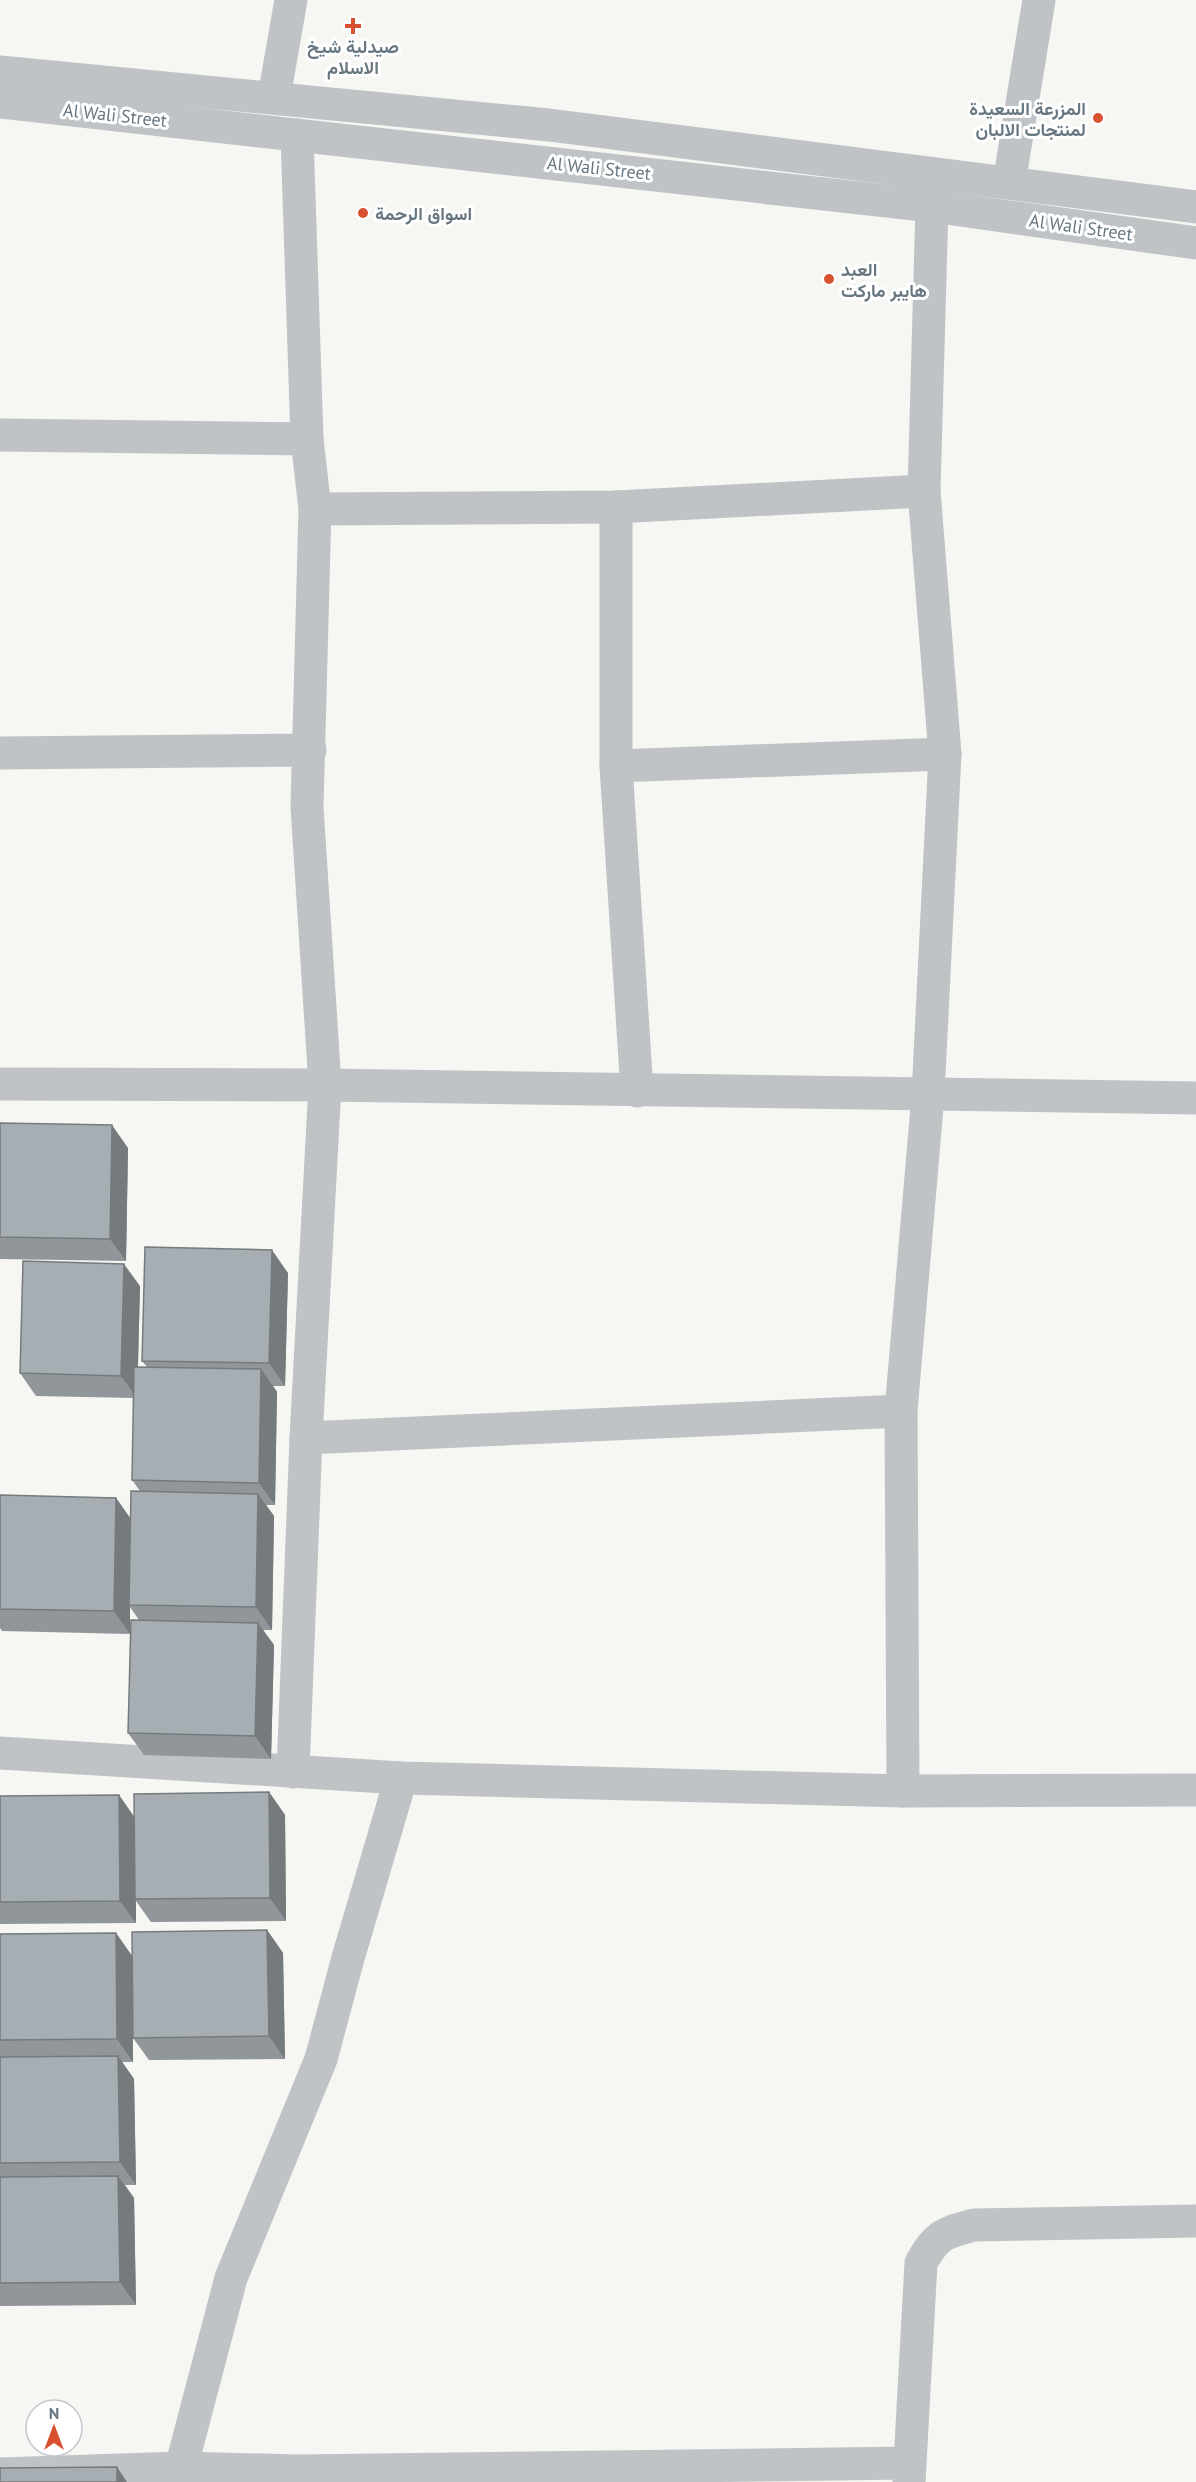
<svg xmlns="http://www.w3.org/2000/svg" width="1196" height="2482" viewBox="0 0 1196 2482" font-family="'PT Sans',Vazirmatn,sans-serif">
<style>
.lines{fill:none;stroke-linecap:round;stroke-linejoin:round}
.minor{stroke:#bfc3c6;stroke-width:33}
.tertiary{stroke:#bfc3c6;stroke-width:33}
.wall{fill:#90969a}
.shaded-wall{fill:#757a7d}
.building{fill:#a7aeb3;stroke:#757a7d;stroke-width:1.5}
.poi-dot{fill:#d85130;stroke:#fff;stroke-width:2}
.labels{text-anchor:middle;dominant-baseline:central;stroke-width:6;stroke-linejoin:round;paint-order:stroke}
.poi-label{font-size:18px;font-weight:bold;fill:#677782;stroke:#fff;text-anchor:start}
.street-label{font-size:18px;fill:#677782;stroke:#fff}
</style>
<rect width="100%" height="100%" fill="#f6f6f3"/>
<g class="lines">
<g class="minor">
<path d="M274 97 291 0"/>
<path d="M1009 183 1039 0"/>
<path d="M0 435 307 439"/>
<path d="M616 507V766L637 1091"/>
<path d="M315 509 616 507 924 491"/>
<path d="M0 753 310 750"/>
<path d="M616 766 945 754"/>
<path d="M0 1084 325 1085 1196 1098"/>
<path d="M306 1438 901 1411"/>
<path d="M0 1753 401 1778 903 1791 1196 1790"/>
<path d="M293 1772 306 1438 325 1085 307 807 315 509 307 439 297 135"/>
<path d="M903 1791 901 1411 928 1095 945 754 924 491 932 206"/>
<path d="M181 2468 231 2278 321 2059 348 1958 401 1778"/>
<path d="M0 2474 181 2468 298 2471 909 2463"/>
<path d="M909 2482 921 2263C936 2235 944 2233 974 2225L1196 2221"/>
</g>
<g class="tertiary">
<path d="M0 72 549 125 1196 207"/>
<path d="M0 102 932 206 1196 243"/>
</g>
</g>
<g class="wall">
<path d="M0 1123 128 1148 126 1261 0 1259Z"/>
<path d="M288 1273 285 1386H273L277 1392 275 1505H266L274 1516 272 1630H263L274 1645 271 1759 144 1755 128 1733 139 1620 130 1607V1634L2 1631 0 1628V1495L116 1498 131 1519 140 1491 132 1480 134 1398 36 1396 20 1373 140 1286 138 1367H147L142 1361Z"/>
<path d="M269 1792 285 1815 286 1921 151 1922 136 1901V1923L0 1924V1902L119 1795 134 1817Z"/>
<path d="M267 1930 283 1953 285 2059 149 2060 133 2038Z"/>
<path d="M116 1933 132 1956 133 2062H122L134 2079 136 2185H125L134 2198 136 2305 0 2306V1934Z"/>
</g>
<g class="shaded-wall">
<path d="M112 1125 128 1148 126 1261 110 1239Z"/>
<path d="M272 1250 288 1273 285 1386 269 1363Z"/>
<path d="M124 1264 140 1286 137 1398 121 1376Z"/>
<path d="M261 1369 277 1392 275 1505 259 1483Z"/>
<path d="M258 1494 274 1516 272 1630 256 1607Z"/>
<path d="M116 1498 132 1521 129 1605 130 1607V1634L114 1611Z"/>
<path d="M258 1623 274 1645 271 1759 255 1736Z"/>
<path d="M269 1792 285 1815 286 1921 270 1898Z"/>
<path d="M119 1795 135 1818V1899L136 1901V1923L120 1901Z"/>
<path d="M267 1930 283 1953 285 2059 269 2036Z"/>
<path d="M116 1933 132 1956 133 2062 117 2039Z"/>
<path d="M118 2056 134 2079 136 2185 120 2162Z"/>
<path d="M118 2176 134 2198 136 2305 120 2282Z"/>
<path d="M117 2467 127 2482H117Z"/>
</g>
<g class="building">
<path d="M0 1123 112 1125 110 1239 0 1237Z"/>
<path d="M145 1247 272 1250 269 1363 142 1361Z"/>
<path d="M23 1261 124 1264 121 1376 20 1373Z"/>
<path d="M134 1367 261 1369 259 1483 132 1480Z"/>
<path d="M131 1491 258 1494 256 1607 129 1605Z"/>
<path d="M0 1495 116 1498 114 1611 0 1609Z"/>
<path d="M131 1620 258 1623 255 1736 128 1733Z"/>
<path d="M269 1792 270 1898 135 1899 134 1794Z"/>
<path d="M119 1795 120 1901 0 1902V1796Z"/>
<path d="M267 1930 269 2036 133 2038 132 1932Z"/>
<path d="M116 1933 117 2039 0 2040V1934Z"/>
<path d="M118 2056 120 2162 0 2163V2057Z"/>
<path d="M118 2176 120 2282 0 2283V2177Z"/>
<path d="M117 2467V2482H0V2468Z"/>
</g>
<g class="poi-dot">
<path d="M350 17h6v6h6v6h-6v6h-6v-6h-6v-6h6z"/>
<circle cx="1098" cy="118" r="6"/>
<circle cx="363" cy="213" r="6"/>
<circle cx="829" cy="279" r="6"/>
</g>
<g class="labels">
<g class="poi-label">
<text x="353" y="46" text-anchor="middle">صيدلية شيخ<tspan x="353" dy="21">الاسلام</tspan></text>
<text x="1086" y="108" text-anchor="end">المزرعة السعيدة<tspan x="1086" dy="21">لمنتجات الالبان</tspan></text>
<text x="375" y="213">اسواق الرحمة</text>
<text x="841" y="269">العبد<tspan x="841" dy="21">هايبر ماركت</tspan></text>
</g>
<g class="street-label">
<text transform="translate(115 115) rotate(6)">Al Wali Street</text>
<text transform="translate(599 168) rotate(6)">Al Wali Street</text>
<text transform="translate(1081 227) rotate(8)">Al Wali Street</text>
</g>
</g>
<g transform="translate(54 2428)"><circle r="28" fill="#ffffff" stroke="#c2c9cd" stroke-width="1.5"/>
<path d="M0-4.5L10 22L0 15L-10 22Z" fill="#d85130"/>
<text y="-9" font-size="16" font-weight="bold" text-anchor="middle" fill="#677782">N</text>
</g>
</svg>
